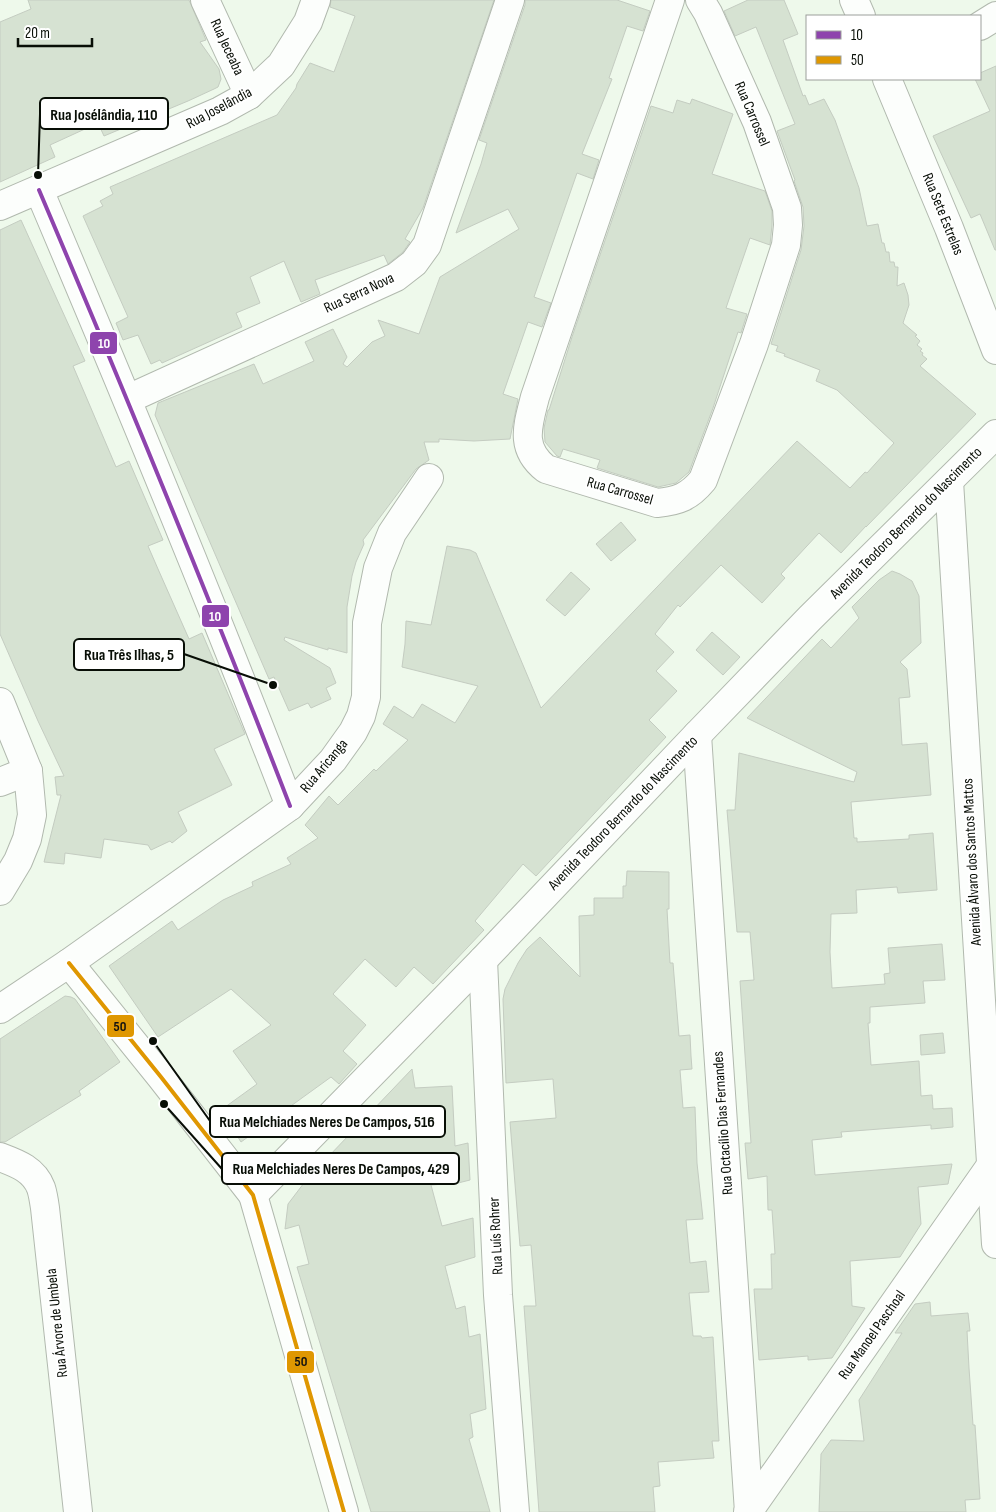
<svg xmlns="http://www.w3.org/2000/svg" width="996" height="1512" viewBox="0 0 996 1512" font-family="'Sofia Sans Condensed',sans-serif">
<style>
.building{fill:#d6e2d2;stroke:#c4ccc1}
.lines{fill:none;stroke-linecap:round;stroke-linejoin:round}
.minor-casing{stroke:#b1b9ae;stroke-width:30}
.minor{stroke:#fcfefc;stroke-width:28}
.bus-1-casing{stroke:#fff;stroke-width:8}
.bus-2-casing{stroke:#fff;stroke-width:8}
.bus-1{stroke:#8e44ad;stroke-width:4}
.bus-2{stroke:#df9701;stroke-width:4}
.labels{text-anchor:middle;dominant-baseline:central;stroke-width:4.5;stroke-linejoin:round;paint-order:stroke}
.street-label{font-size:15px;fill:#080e06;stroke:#fff}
.leader{fill:none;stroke:#080e06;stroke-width:2}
.callout-dot{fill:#080e06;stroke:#fff;stroke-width:2}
.callout{fill:#fff;stroke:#080e06;stroke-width:2}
.callout-label{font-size:16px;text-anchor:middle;font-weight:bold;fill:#080e06}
.line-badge{stroke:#fff;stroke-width:2}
.badge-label{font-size:14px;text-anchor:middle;font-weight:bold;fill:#fff}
.pale-badge-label{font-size:14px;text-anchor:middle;font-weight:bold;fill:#111}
</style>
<rect width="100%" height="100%" fill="#eef9eb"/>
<g class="building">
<path d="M28 0H189L206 40 200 42 219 69 221 79 218 87 214 89 188 101 104 136 98 123 50 145 55 157 0 182V22L31 9Z"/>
<path d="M331 0H494L423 208 405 239 410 242 403 252 388 264 384 255 315 280 320 294 301 302 284 261 250 277 260 303 236 313 242 327 162 363 160 360 151 364 138 335 123 340 116 323 128 317 83 216 103 206 100 201 113 194 110 187 277 115 296 88 297 84 310 63 334 72 355 16 330 7Z"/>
<path d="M525 0H617L650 11 643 31 627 26 609 78 612 79 582 154 599 160 593 179 577 173 534 297 551 303 542 327 528 322 503 394 518 399 510 439 474 441 439 439V442H424L429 460 416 469 363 540 364 544 356 562 352 576 347 607V653L328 648V650L285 637 284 640 330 668 336 683 326 688 331 699 311 708 308 703 289 711 274 677 269 679 155 415 158 403 254 364 263 384 314 361 305 342 333 329 347 357 343 364 347 367 372 342 385 336 378 320 419 334 440 277 519 229 508 209 456 233 481 164 487 143 479 140 525 5Z"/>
<path d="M748 0H784L798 34 783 40 803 96 805 95 809 105 824 99 835 120 859 188 867 226 878 224 882 243H884L886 252H889L890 262H894L895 267H898L897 286 904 283 908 295 909 305 903 323 917 335 915 336 920 341 917 345 922 349 920 351 923 353 922 355 927 359 920 366 976 414 866 527V526L841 553 819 533 781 574 785 578 762 603 721 565 680 607 678 605 655 634 674 652 656 671 677 691 649 720 666 737 536 876 523 864 475 921 484 930 433 984 414 967 396 987 365 959 333 994 366 1025 343 1051 357 1064 339 1084 331 1077 241 1142 221 1110 257 1084 233 1051 271 1025 231 989 158 1037 109 966 172 921 178 930 223 900 253 886 252 882 291 864 287 858 318 838 305 825 329 796 338 805 374 769 376 771 408 740 383 724 394 706 413 718 422 704 455 723 478 686 402 667 405 644 406 621 431 625 447 546 470 550 476 553 541 708 797 441 850 488 865 472 867 473 894 443 837 390 816 381 820 370 784 356 785 354 776 351 778 346 771 344 801 250 804 226 803 207 794 181 795 180 777 131 795 124 756 27 735 36 724 11Z"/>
<path d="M996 66V250H995L980 214 971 218 933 136 990 111 975 79H980V73Z"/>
<path d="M692 99 733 114 712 174 765 191 772 211V225L770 245 750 238 726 308 747 314 741 333 738 332 713 408 689 472 676 483 658 487 597 468 600 460 563 449 560 457 557 456 545 442 544 428 548 410H549L572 337 651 106 673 113 677 100 690 104Z"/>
<path d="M21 220 85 361 73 366 116 467 129 461 163 540 148 546 158 569 189 639 202 633 245 734 214 749 232 785 178 812 187 831 172 843 170 841 151 850 148 845 104 839 101 858 65 853 64 864 44 862 61 795H57L55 777 64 776 38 721 0 634V230Z"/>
<path d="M621 522 636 540 611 561 596 544Z"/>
<path d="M892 571 900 574 912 581 919 596 921 643 900 662 907 669 910 697 899 698 902 745 927 743 931 795 851 802 854 838H857V842L909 839V835L933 833 937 890 898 893 897 887 856 890 857 913 831 914 830 952 832 988 885 984 884 974 890 973 888 948 942 944 945 980 923 981 925 1003 870 1007V1023H868L871 1065 919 1061 921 1096 932 1095 933 1109 952 1108 953 1127 931 1129V1125L841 1132 842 1137 812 1140 815 1175 952 1164 948 1184 918 1187 921 1224 900 1257 850 1261 852 1306 865 1308 832 1358 808 1360V1356L759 1360 754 1289H772L771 1254H775L772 1210H768L767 1176 748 1179 745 1143H751L740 981 754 980 750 932H737L727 810H735L739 753 854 782 857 772 747 718 822 639 831 648 859 618 852 607 879 580Z"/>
<path d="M571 572 590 589 565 616 546 600Z"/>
<path d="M712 632 740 657 723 675 696 650Z"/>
<path d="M627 871 669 872V909H667L670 963H673L679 1036 690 1035 691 1056 692 1069 680 1070 683 1108 695 1107 697 1163 703 1219 686 1220 690 1263 706 1261 709 1292 689 1293 693 1336H701L702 1338 713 1337 719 1441H712L714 1458 658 1462 660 1486 653 1487 655 1512H539L524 1306H536L531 1245 520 1246 510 1122 556 1118 553 1079 506 1083 503 999 505 989 518 963 527 949 540 937 580 977 579 916 594 915V898H623V886H626Z"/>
<path d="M65 996 71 997 75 999 120 1062 79 1091 81 1095 5 1142H0V1039Z"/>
<path d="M943 1033 945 1053 921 1055 920 1035Z"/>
<path d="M412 1069 415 1088 452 1086 455 1146 468 1143 470 1180 458 1183 431 1185 442 1226 473 1218 475 1257 445 1266 456 1309 465 1306 469 1337 480 1334 486 1409 470 1414 473 1437 469 1439 490 1512H371L297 1267 309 1264 299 1225 285 1229 288 1204 307 1179Z"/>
<path d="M930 1302 931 1316 968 1313 970 1331H967L969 1368 973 1425H975L980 1499 965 1500 966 1512H819L821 1454 831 1440 864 1441 859 1400 902 1333H895L915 1304Z"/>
</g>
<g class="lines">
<defs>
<g id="minor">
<path d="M205 0 249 95"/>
<path d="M670 0 535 397C528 425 519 448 546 469L657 503C678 501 689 497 703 480L754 344 786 245 788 225 787 208 757 122 708 13 700 0"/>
<path d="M854 0 861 16"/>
<path d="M980 26 996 16"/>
<path d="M887 79 949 228 996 350"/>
<path d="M39 190C126 395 210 599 290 806"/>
<path d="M0 206 220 111 249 95 281 65 308 22 316 0"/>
<path d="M128 399 396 277 414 263 427 245 510 0"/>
<path d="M949 481 996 1244"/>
<path d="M0 702 28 771 32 815 27 839 18 861 0 891"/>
<path d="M697 735 749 1512"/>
<path d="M0 782 28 771"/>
<path d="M483 960 498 1295 515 1512"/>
<path d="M69 963 161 1077 253 1195 344 1512"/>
<path d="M0 1009 69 963 290 806 333 760 353 732 361 716 366 697 367 623 378 568 392 533 429 478"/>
<path d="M0 1157C16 1163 34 1169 41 1188 43 1194 44 1201 45 1208L78 1512"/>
<path d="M253 1195 483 960 697 735 810 618 996 434"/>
<path d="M748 1512 994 1161"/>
</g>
</defs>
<use href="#minor" class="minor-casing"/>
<use href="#minor" class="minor"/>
<defs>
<path id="bus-1" d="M39 190C126 395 210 599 290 806"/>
<path id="bus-2" d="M69 963 161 1077 253 1195 344 1512"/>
</defs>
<use href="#bus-1" class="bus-1-casing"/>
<use href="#bus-2" class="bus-2-casing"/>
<use href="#bus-1" class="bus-1"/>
<use href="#bus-2" class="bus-2"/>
</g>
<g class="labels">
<g class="street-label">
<text transform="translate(227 47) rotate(65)">Rua Jeceaba</text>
<text transform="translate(219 108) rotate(-28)">Rua Joselândia</text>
<text transform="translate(752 114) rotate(67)">Rua Carrossel</text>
<text transform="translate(943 214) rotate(68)">Rua Sete Estrelas</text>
<text transform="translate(359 293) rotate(-25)">Rua Serra Nova</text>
<text transform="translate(620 491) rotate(16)">Rua Carrossel</text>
<text transform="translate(906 523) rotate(-45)">Avenida Teodoro Bernardo do Nascimento</text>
<text transform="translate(324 766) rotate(-50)">Rua Aricanga</text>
<text transform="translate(623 813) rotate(-46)">Avenida Teodoro Bernardo do Nascimento</text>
<text transform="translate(972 862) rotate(-93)">Avenida Álvaro dos Santos Mattos</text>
<text transform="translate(723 1123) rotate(-94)">Rua Octacílio Dias Fernandes</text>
<text transform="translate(496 1236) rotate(-93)">Rua Luís Rohrer</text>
<text transform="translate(57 1323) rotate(-96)">Rua Árvore de Umbela</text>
<text transform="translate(872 1335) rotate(-55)">Rua Manoel Paschoal</text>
</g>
</g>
<path class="leader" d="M38 175L40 114M273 685L184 654M153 1041L210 1121M164 1104L222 1169"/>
<g class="callout-dot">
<circle cx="38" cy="175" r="5"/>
<circle cx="273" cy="685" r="5"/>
<circle cx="153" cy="1041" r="5"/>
<circle cx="164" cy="1104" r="5"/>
</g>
<g class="callout">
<rect x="40" y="98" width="128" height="31" rx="5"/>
<rect x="74" y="639" width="110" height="31" rx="5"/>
<rect x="210" y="1106" width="235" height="31" rx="5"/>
<rect x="222" y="1153" width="237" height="31" rx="5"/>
</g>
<g class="callout-label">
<text x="104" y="120">Rua Josélândia, 110</text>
<text x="129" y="660">Rua Três Ilhas, 5</text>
<text x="327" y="1127">Rua Melchiades Neres De Campos, 516</text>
<text x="341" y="1174">Rua Melchiades Neres De Campos, 429</text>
</g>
<g class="line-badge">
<rect x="89" y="331" width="29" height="24" rx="5" fill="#8e44ad"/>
<rect x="201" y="604" width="29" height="24" rx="5" fill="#8e44ad"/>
<rect x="106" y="1014" width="29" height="24" rx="5" fill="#df9701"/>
<rect x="286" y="1350" width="29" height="24" rx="5" fill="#df9701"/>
</g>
<g class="badge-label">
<text x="104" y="348">10</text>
<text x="215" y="621">10</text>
</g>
<g class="pale-badge-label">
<text x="120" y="1031">50</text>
<text x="301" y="1366">50</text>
</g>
<rect x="806" y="15" width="175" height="65" fill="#ffffff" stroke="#9c9f9b"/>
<rect x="816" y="31" width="25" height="8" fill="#8e44ad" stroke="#9c9f9b"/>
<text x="851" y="40" font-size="15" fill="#080e06">10</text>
<rect x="816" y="56" width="25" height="8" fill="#df9701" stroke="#9c9f9b"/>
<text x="851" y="65" font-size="15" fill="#080e06">50</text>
<path d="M18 38v8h74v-8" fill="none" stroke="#080e06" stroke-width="2.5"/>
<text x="25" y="38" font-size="15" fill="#080e06" stroke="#ffffff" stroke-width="4" paint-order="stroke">20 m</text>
</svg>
